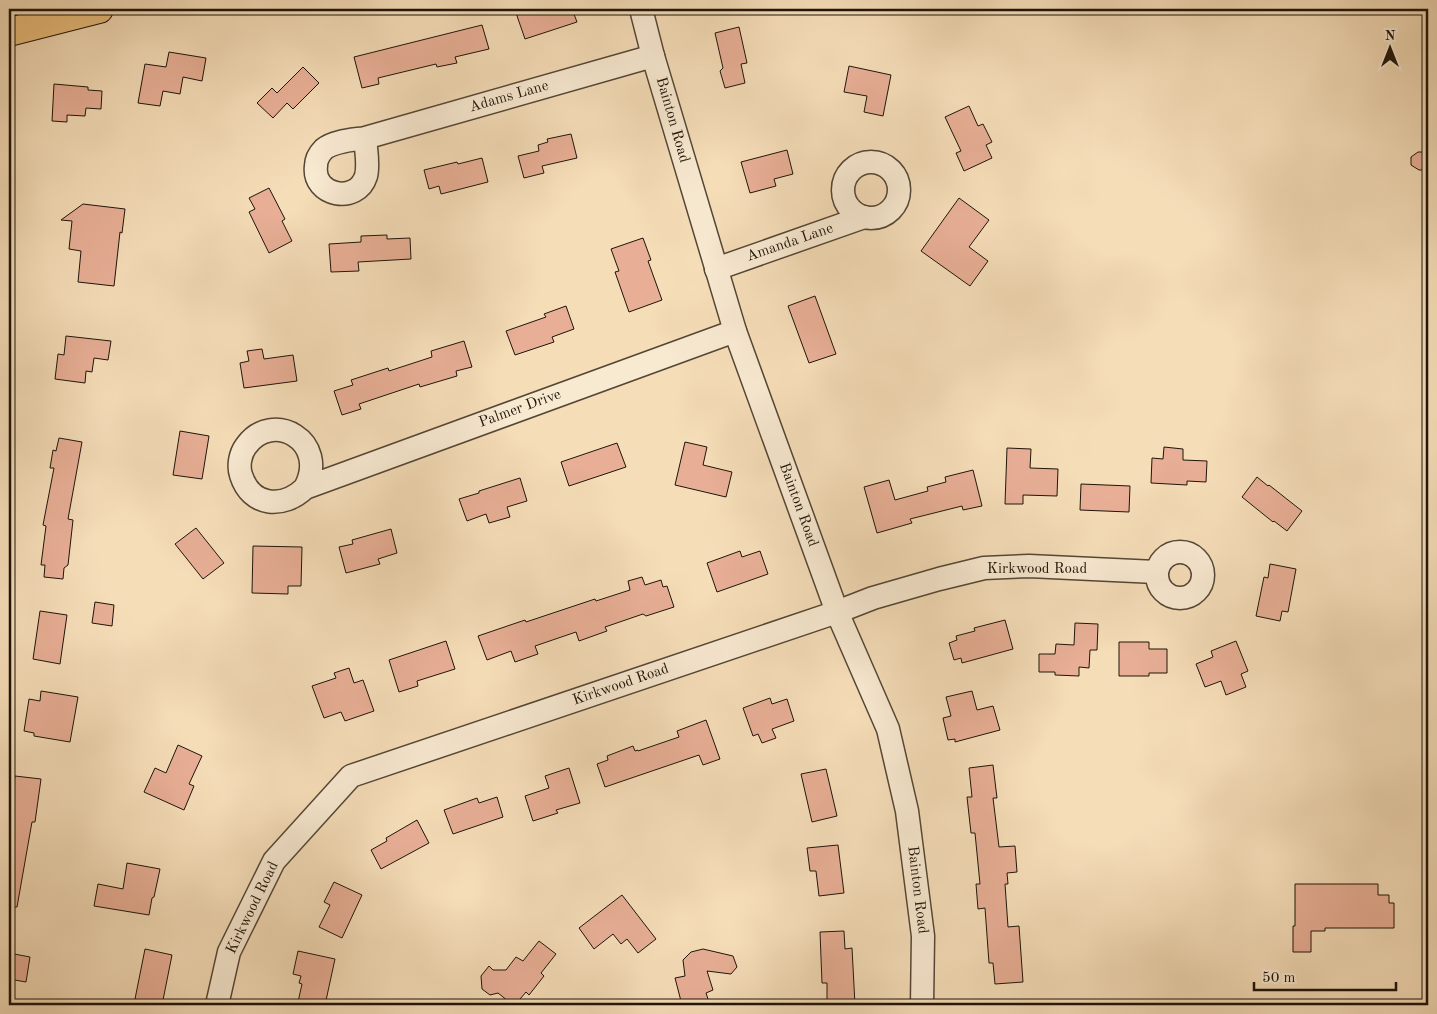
<svg xmlns="http://www.w3.org/2000/svg" width="1437" height="1014" viewBox="0 0 1437 1014" font-family="'Old Standard TT',serif">
<style>
.building{fill:#e8af96;stroke:#1e1409}
.lines{fill:none;stroke-linecap:round;stroke-linejoin:round}
.minor-casing{stroke:#544635;stroke-width:25}
.trunk-casing{stroke:#1e1409;stroke-width:30}
.minor{stroke:#f8e9d1;stroke-width:22}
.trunk{stroke:#eabe7c;stroke-width:28}
.labels{text-anchor:middle;dominant-baseline:central;stroke-width:4;stroke-linejoin:round;paint-order:stroke}
.street-label{font-size:15px;fill:#1e1409;stroke:#f8e9d1}
</style>
<rect width="100%" height="100%" fill="#f5ddb8"/>
<filter id="stains"><feTurbulence type="fractalNoise" baseFrequency=".004" numOctaves="4"/><feColorMatrix values="0 0 0 0 .2 0 0 0 0 .09 0 0 0 0 .02 0 0 0 .5 -.17"/></filter>
<radialGradient id="worn" r=".72"><stop offset=".6" stop-color="#630" stop-opacity="0"/><stop offset="1" stop-color="#630" stop-opacity=".3"/></radialGradient>
<g class="building">
<path d="M529 9H572L577 22 525 39 516 13Z"/>
<path d="M482 25 489 49 455 57 457 63 437 67 436 64 378 78 379 84 362 88 354 57Z"/>
<path d="M739 27 747 63 741 64 745 83 725 88 720 71 723 68 715 33Z"/>
<path d="M169 52 206 58 202 81 183 77 180 94 163 91 160 106 138 103 145 64 166 67Z"/>
<path d="M849 66 891 75 883 116 864 112 867 96 844 92Z"/>
<path d="M303 67 319 83 293 109 287 103 273 118 257 103 272 88 277 93Z"/>
<path d="M54 84 88 87V90L102 91 101 109 86 108 85 116 67 115V122L52 121Z"/>
<path d="M969 106 978 126 983 124 992 142 986 145 992 158 964 171 956 153 961 151 945 117Z"/>
<path d="M571 134 577 158 542 166 544 173 524 178 518 156 539 151 538 145 548 142 547 139Z"/>
<path d="M787 150 793 174 774 179 776 186 750 193 741 162Z"/>
<path d="M1418 152H1428V170H1419L1411 165V157Z"/>
<path d="M482 158 488 182 441 194 439 186 429 189 424 170 457 162 458 164Z"/>
<path d="M269 188 285 219 282 221 292 241 269 253 249 212 255 209 249 198Z"/>
<path d="M959 198 989 220 969 247 988 261 970 286 921 251Z"/>
<path d="M83 204 125 209 122 233 120 232 114 286 78 282 81 251 69 249 72 221 61 220Z"/>
<path d="M387 235V239L410 238 411 259 358 262 359 271 331 272 329 244 361 242V236Z"/>
<path d="M643 238 651 260 648 261 662 300 629 312 615 272 619 271 611 249Z"/>
<path d="M815 296 836 354 809 363 788 306Z"/>
<path d="M566 306 574 329 552 337 554 342 515 355 506 331 546 317 544 314Z"/>
<path d="M66 336 111 341 108 360 94 358 92 372 86 371 85 383 55 379 58 354 64 355Z"/>
<path d="M464 341 472 367 456 371 457 376 420 387 419 384 359 404 361 409 342 415 334 391 353 385 351 380 388 368 389 371 432 357 431 351Z"/>
<path d="M262 349 264 359 293 355 297 381 244 388 240 363 249 361 247 351Z"/>
<path d="M180 431 209 436 202 479 173 475Z"/>
<path d="M59 438 82 442 68 519 73 520 68 565 64 568 63 579 44 577 45 565H41L46 526 43 525 54 468H50L53 450 56 451Z"/>
<path d="M685 442 707 447 703 465 732 472 726 497 675 485Z"/>
<path d="M617 443 626 467 569 486 561 462Z"/>
<path d="M1164 447 1183 449V460L1207 461 1206 482 1187 481V485L1151 483 1152 458 1163 459Z"/>
<path d="M1007 448 1031 449 1030 468 1058 469 1057 496 1023 495V504H1005Z"/>
<path d="M973 470 982 506 963 510 962 506 910 519 912 523 877 533 864 487 889 480 895 500 928 491 927 487 946 482 945 477Z"/>
<path d="M1257 477 1268 486 1269 485 1302 511 1287 531 1274 521 1273 522 1242 497Z"/>
<path d="M520 478 527 501 507 507 510 517 489 523 486 514 467 521 459 499 479 493V491Z"/>
<path d="M1081 484 1130 486 1129 512 1080 510Z"/>
<path d="M196 528 224 563 203 579 175 544Z"/>
<path d="M391 529 397 553 378 559 380 564 346 573 339 547 353 544 352 540Z"/>
<path d="M253 546 302 547 301 586H288V594L252 593Z"/>
<path d="M740 551 742 557 760 551 768 574 717 592 707 563Z"/>
<path d="M1270 564 1296 569 1288 612 1282 611 1280 621 1256 616 1264 577 1268 578Z"/>
<path d="M642 577 645 585 661 580 663 587 667 586 674 607 646 616 643 614 605 627 607 631 579 641 576 632 535 646 538 654 515 662 511 651 487 660 478 636 525 620 526 622 595 599 596 601 630 590 628 581Z"/>
<path d="M95 602 114 605 112 626 92 623Z"/>
<path d="M40 611 67 615 60 664 33 659Z"/>
<path d="M1005 620 1013 649 962 663 961 658 954 660 949 643 957 640 956 636 975 631 974 628Z"/>
<path d="M1075 623 1098 624 1097 650H1090L1089 668 1079 667V676L1055 675V672H1039V654H1055L1056 644 1074 645Z"/>
<path d="M446 641 455 669 417 681 418 686 399 692 389 660Z"/>
<path d="M1236 641 1248 671 1241 674 1246 687 1226 695 1221 681 1205 687 1196 664 1213 657 1211 651Z"/>
<path d="M1119 642H1149V649H1167V673H1149V676H1119Z"/>
<path d="M349 668 354 683 363 680 374 711 345 721 341 712 324 718 312 686 336 678 334 673Z"/>
<path d="M41 691 78 697 70 742 34 736V733L24 731 29 699 40 701Z"/>
<path d="M972 691 977 710 993 706 1000 730 955 742V739L948 740 943 718 951 716 946 697Z"/>
<path d="M770 698 772 704 787 699 794 721 772 729 776 738 762 743 758 734 753 736 743 708Z"/>
<path d="M706 720 720 759 703 765 699 755 605 787 597 764 608 760 607 756 633 746 635 751 638 750V751L679 737 677 731Z"/>
<path d="M178 745 202 756 189 784 194 786 184 810 144 792 155 768 166 773Z"/>
<path d="M993 765 997 798H993L999 847 1015 846 1017 872 1007 873 1008 884H1005L1008 927 1019 926 1023 982 995 984 993 963H989L985 908 978 909 976 884H980L975 833H971L967 797H972L969 768Z"/>
<path d="M569 768 580 803 556 810 558 813 533 821 525 796 549 788 545 776Z"/>
<path d="M826 769 837 816 812 822 801 774Z"/>
<path d="M15 776 41 779 35 822H32L17 907H9V820Z"/>
<path d="M497 797 503 817 453 834 444 810 477 798 479 803Z"/>
<path d="M417 820 429 843 381 869 371 850 387 841 386 838Z"/>
<path d="M838 845 844 893 819 896 816 871H810L807 848Z"/>
<path d="M127 863 160 869 154 897 152 898 149 915 94 906 98 884 123 889Z"/>
<path d="M334 882 362 895 342 938 319 927 330 905 324 902Z"/>
<path d="M1295 884H1378V895H1389V903H1394V928H1325V931H1311V952H1293V926H1295Z"/>
<path d="M622 895 656 939 638 953 627 939 621 944 613 934 594 949 579 928Z"/>
<path d="M844 931 845 949 852 948 855 1005H827V983H822L820 932Z"/>
<path d="M539 941 556 954 541 973 544 976 529 995 526 992 515 1005H513L498 993 490 995 482 989 481 976 489 966 493 970H506L516 957 523 961Z"/>
<path d="M145 949 172 955 162 1005 135 999Z"/>
<path d="M703 949 733 956 737 967 731 974 707 971 713 990 706 993 710 1005H682L675 978 685 976 683 960 691 952Z"/>
<path d="M298 951 335 959 325 1005H311L298 1002 302 984 299 983 301 976 293 974Z"/>
<path d="M9 953 30 957 26 982 9 979Z"/>
</g>
<g class="lines">
<defs>
<g id="minor">
<path d="M641 9 653 56 735 331 837 612 888 729 907 811 923 936 922 1005"/>
<path d="M365 138C366 150 369 165 366 176 357 205 312 196 316 166 316 160 319 154 324 149 334 141 352 140 365 138L653 56"/>
<circle cx="871" cy="190" r="28"/>
<path d="M716 269 864 217"/>
<path d="M305 488C330 441 272 409 246 446 240 454 238 466 241 475 251 507 283 509 305 488L735 331"/>
<circle cx="1180" cy="575" r="23"/>
<path d="M217 1005 229 952 274 861 351 776 837 612 873 598 939 579 984 568 1029 566 1156 572"/>
</g>
<path id="trunk" d="M9 32 99 9"/>
</defs>
<use href="#minor" class="minor-casing"/>
<use href="#trunk" class="trunk-casing"/>
<use href="#minor" class="minor"/>
<use href="#trunk" class="trunk"/>
</g>
<g class="labels">
<g class="street-label">
<text transform="translate(509 97) rotate(-16)">Adams Lane</text>
<text transform="translate(672 120) rotate(74)">Bainton Road</text>
<text transform="translate(790 243) rotate(-19)">Amanda Lane</text>
<text transform="translate(520 409) rotate(-20)">Palmer Drive</text>
<text transform="translate(798 505) rotate(70)">Bainton Road</text>
<text x="1037" y="569">Kirkwood Road</text>
<text transform="translate(621 685) rotate(-19)">Kirkwood Road</text>
<text transform="translate(917 890) rotate(83)">Bainton Road</text>
<text transform="translate(253 908) rotate(-64)">Kirkwood Road</text>
</g>
</g>
<rect width="1437" height="1014" fill="none" stroke="#f5ddb8" stroke-width="30"/>
<rect x="10" y="10" width="1417" height="994" fill="none" stroke="#1e1409" stroke-width="2.5"/>
<rect x="15" y="15" width="1407" height="984" fill="none" stroke="#1e1409"/>
<g transform="translate(1390 48)" stroke="#f8e9d1" stroke-width="4" paint-order="stroke">
<path d="M0-4L9 19L0 12L-9 19Z" fill="#1e1409"/>
<text y="-8" font-size="14" font-weight="bold" text-anchor="middle" fill="#1e1409">N</text>
</g>
<path d="M1254 982v8h142v-8" fill="none" stroke="#1e1409" stroke-width="2.5"/>
<text x="1262" y="982" font-size="15" fill="#1e1409" stroke="#f8e9d1" stroke-width="4" paint-order="stroke">50 m</text>
<rect width="100%" height="100%" filter="url(#stains)"/>
<rect width="100%" height="100%" fill="url(#worn)"/>
</svg>
